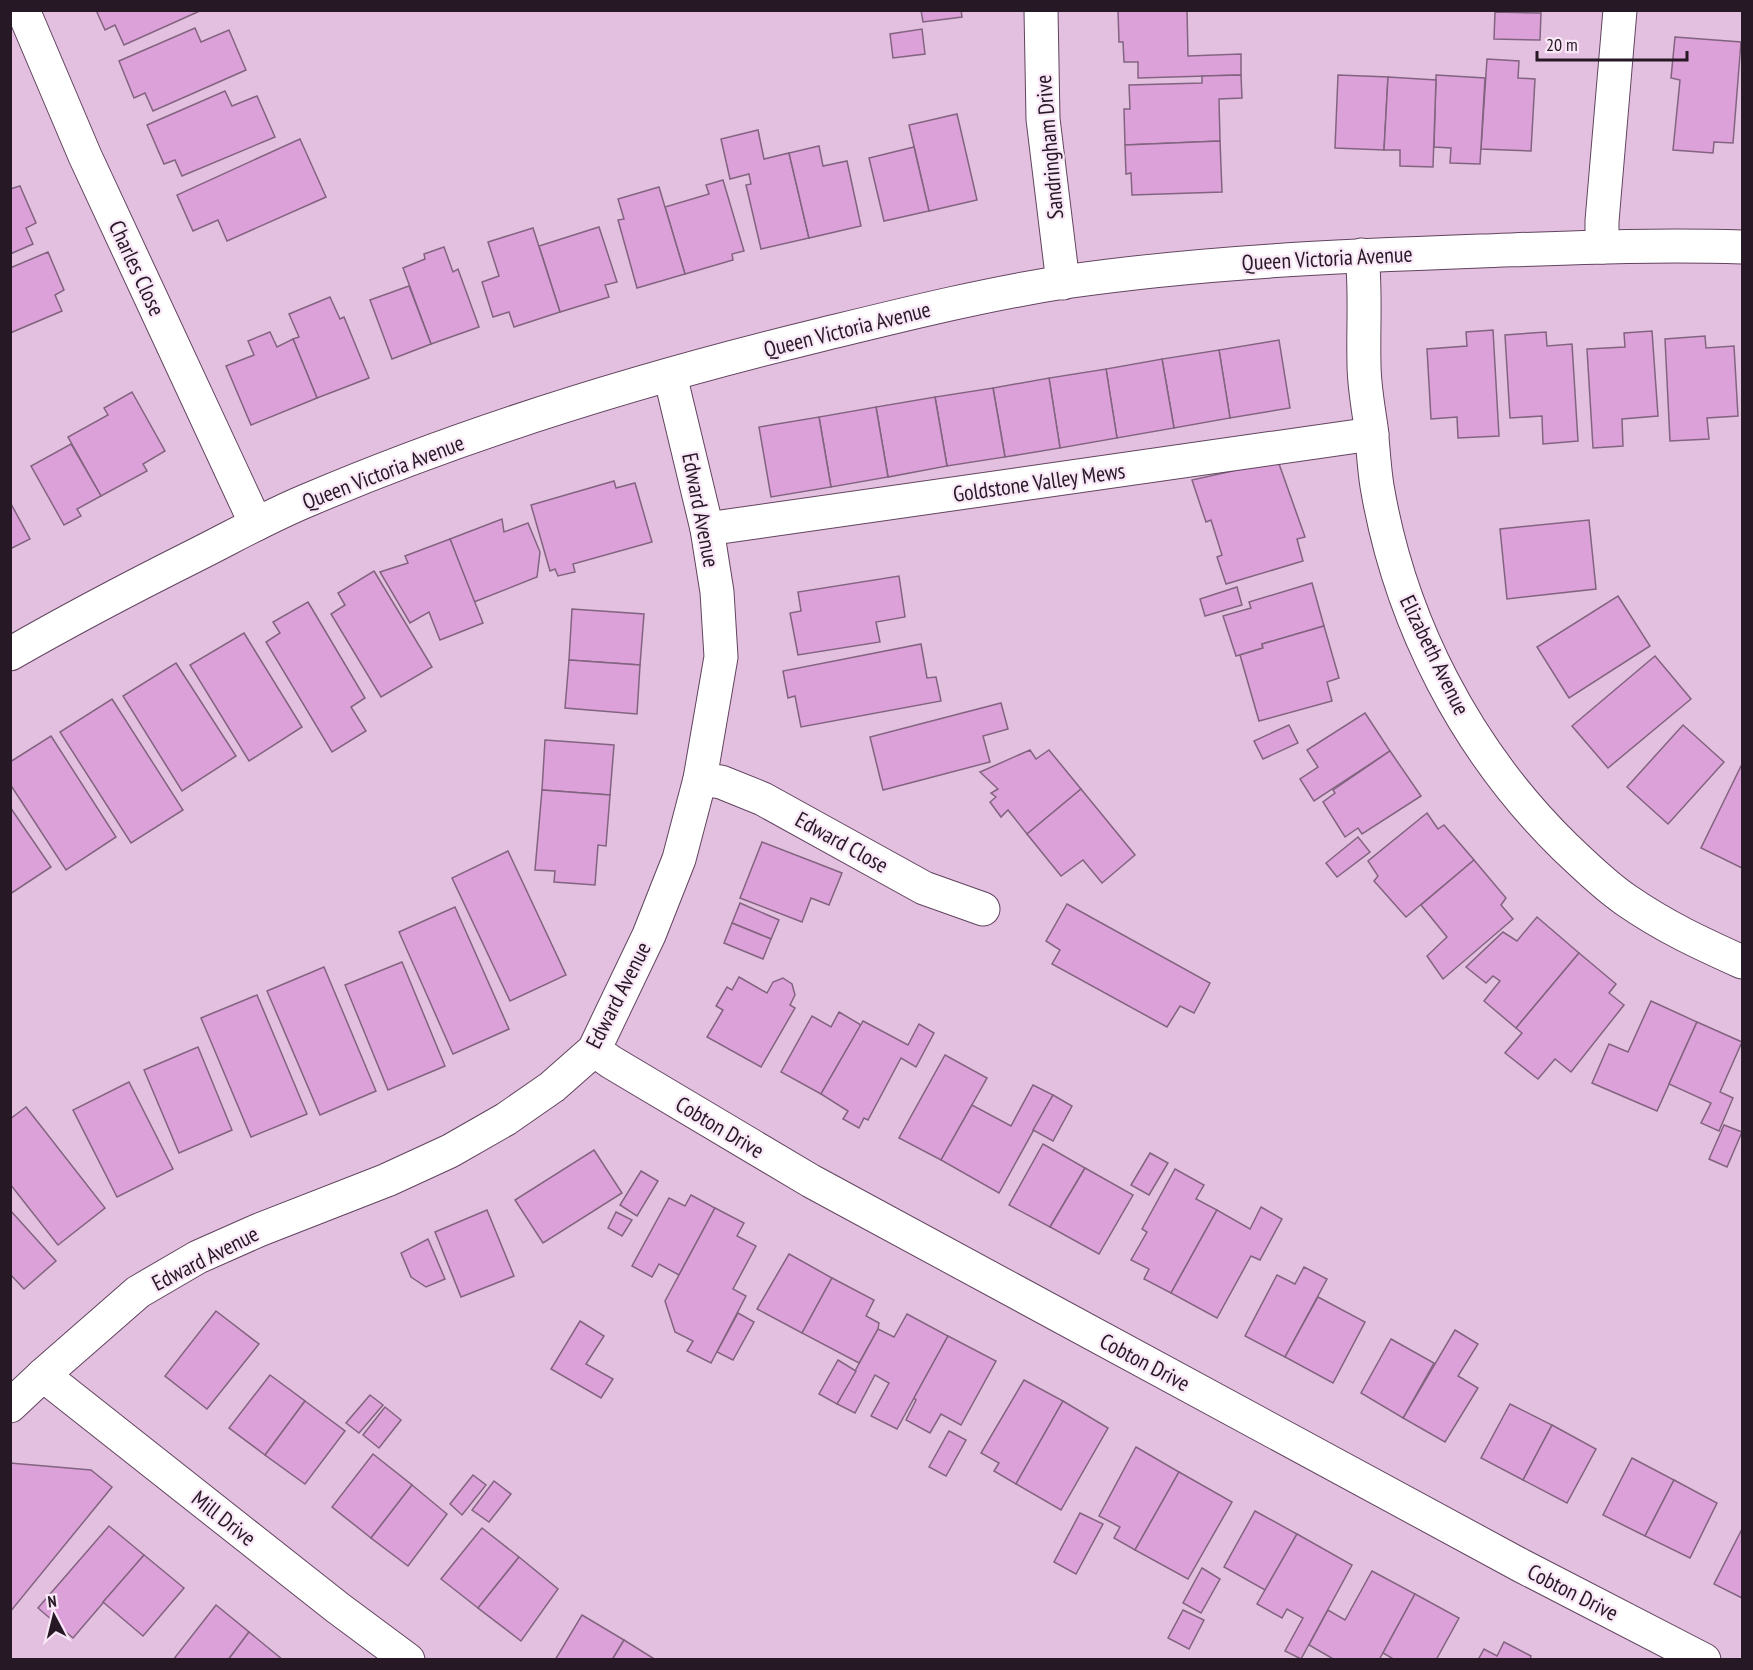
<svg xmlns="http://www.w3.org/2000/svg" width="1753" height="1670" viewBox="0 0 1753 1670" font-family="'PT Sans Narrow',sans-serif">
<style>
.building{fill:#dca1d8;stroke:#826480;stroke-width:1.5}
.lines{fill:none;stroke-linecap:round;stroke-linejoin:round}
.minor-casing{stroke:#61445f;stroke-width:35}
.minor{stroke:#fff;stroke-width:33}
.labels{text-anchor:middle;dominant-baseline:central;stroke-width:4.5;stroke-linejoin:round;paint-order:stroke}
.street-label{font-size:22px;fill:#261925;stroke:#f9e7f7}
</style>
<rect width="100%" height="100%" fill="#e3c0df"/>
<g class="building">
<path d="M96 10H202L124 45 115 25 105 30Z"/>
<path d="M921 10H961L962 17 923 22Z"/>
<path d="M1118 10H1187L1188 56 1241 54V75L1138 78V62H1124L1123 42H1119Z"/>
<path d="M1495 12 1541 13 1540 40 1494 39Z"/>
<path d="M195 28 201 42 229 30 246 70 153 111 145 93 134 98 119 61Z"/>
<path d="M922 29 925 54 893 58 890 34Z"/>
<path d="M1675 37 1741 42 1733 143 1714 142 1713 153 1673 150 1680 80 1671 78Z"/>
<path d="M1487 59 1519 61 1518 78 1535 79 1531 151 1481 149Z"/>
<path d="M1241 75 1242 98 1219 99 1220 141 1125 145 1124 109H1130L1129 85 1202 83V76Z"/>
<path d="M1338 75 1388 77 1384 150 1335 148Z"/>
<path d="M1436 75 1485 78 1480 164 1450 163 1451 148 1434 147Z"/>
<path d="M1388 77 1436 80 1433 167 1400 166V150H1384Z"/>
<path d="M225 91 232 106 257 96 275 137 182 176 175 160 164 164 147 125Z"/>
<path d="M957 114 977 200 929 211 909 125Z"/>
<path d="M758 130 764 159 789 153 809 238 761 249 746 185 751 184 749 174 730 179 721 139Z"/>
<path d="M300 139 326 197 227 241 218 220 193 231 177 195Z"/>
<path d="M1220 141 1222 192 1132 195 1131 173 1126 174 1125 145Z"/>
<path d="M819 146 823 166 847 161 861 226 809 238 789 153Z"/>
<path d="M914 147 929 211 884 221 869 158Z"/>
<path d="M723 180 744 251 732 254 733 260 685 274 665 207 709 194 706 185Z"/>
<path d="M20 186 36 223 26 228 33 244 10 254V189Z"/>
<path d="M659 187 685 274 637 288 618 220 624 219 618 199Z"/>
<path d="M599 227 617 282 605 285 609 297 560 312 539 246Z"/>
<path d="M533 228 560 312 514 327 509 312 493 317 482 282 499 276 488 242Z"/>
<path d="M444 247 453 272 458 269 479 327 431 344 403 268 425 259 424 254Z"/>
<path d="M48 252 64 290 55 295 62 311 10 333V268Z"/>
<path d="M409 286 431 344 392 359 370 300Z"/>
<path d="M330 297 340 319 344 317 369 378 317 398 293 339 299 337 289 314Z"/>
<path d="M1493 330 1499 436 1458 438 1457 417 1431 419 1427 349 1467 346 1466 332Z"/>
<path d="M1652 331 1658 416 1622 419 1623 446 1593 448 1587 349 1625 347 1624 333Z"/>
<path d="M270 332 277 347 293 339 317 398 251 425 226 366 254 355 248 341Z"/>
<path d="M1546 332 1547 346 1572 344 1578 441 1543 444 1542 416 1510 418 1505 335Z"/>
<path d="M1705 336 1706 348 1734 346 1738 416 1707 418 1709 439 1670 441 1665 339Z"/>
<path d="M1279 340 1290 408 1230 418 1219 350Z"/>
<path d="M1219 350 1230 418 1174 428 1162 359Z"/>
<path d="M1162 359 1174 428 1117 438 1106 369Z"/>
<path d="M1106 369 1117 438 1060 448 1049 378Z"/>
<path d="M1049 378 1060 448 1005 457 993 388Z"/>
<path d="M993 388 1005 457 947 466 935 397Z"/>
<path d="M132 392 165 451 143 464 147 471 101 496 68 437 108 415 104 408Z"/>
<path d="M935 397 947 466 888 477 876 407Z"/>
<path d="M876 407 888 477 831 487 819 417Z"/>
<path d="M819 417 831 487 771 497 759 427Z"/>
<path d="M71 444 101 496 77 509 81 516 64 525 31 466Z"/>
<path d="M1278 461 1305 537 1297 539 1303 561 1226 584 1217 557 1222 555 1211 520 1206 522 1192 480Z"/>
<path d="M614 481 616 488 635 483 652 542 573 564 575 572 558 576 555 569 550 571 531 505Z"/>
<path d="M10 502 30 539 10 549Z"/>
<path d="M502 519 504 532 528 523 540 552 537 577 474 602 450 539Z"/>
<path d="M1589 520 1596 589 1507 599 1500 529Z"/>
<path d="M450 539 483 623 440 640 429 612 410 623 380 572 408 563 405 556Z"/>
<path d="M374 571 432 667 381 697 331 614 345 605 338 593Z"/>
<path d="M899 576 905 617 876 622 880 642 798 655 790 613 801 611 798 592Z"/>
<path d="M1312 583 1324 626 1262 644 1263 648 1236 656 1223 616 1251 608 1249 602Z"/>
<path d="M1237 587 1242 605 1205 616 1200 599Z"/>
<path d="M1618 596 1650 646 1569 698 1537 647Z"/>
<path d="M308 602 365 698 351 707 366 731 332 752 266 642 280 633 273 622Z"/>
<path d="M572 609 644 614 640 665 569 660Z"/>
<path d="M1324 626 1339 678 1327 682 1332 701 1259 721 1240 655 1263 648 1262 644Z"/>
<path d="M244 633 302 727 249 761 190 665Z"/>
<path d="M921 644 927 678 936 677 941 701 801 727 795 696 788 698 783 671Z"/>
<path d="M1655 656 1691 699 1608 768 1572 726Z"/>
<path d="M569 660 640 665 637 714 565 708Z"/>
<path d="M176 663 236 756 182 791 123 696Z"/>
<path d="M112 699 183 810 131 843 60 732Z"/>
<path d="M1001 703 1008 729 983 736 990 762 883 790 870 737Z"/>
<path d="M1365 713 1390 751 1314 801 1300 779 1318 767 1307 750Z"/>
<path d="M1289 725 1298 743 1263 759 1254 741Z"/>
<path d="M1683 725 1724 762 1668 824 1627 787Z"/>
<path d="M51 736 116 837 66 870 10 784V762Z"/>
<path d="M545 740 614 745 610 795 542 790Z"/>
<path d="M1030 750 1036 759 1049 750 1081 789 1027 834 1008 810 1001 817 990 802 996 797 991 793 998 789 980 772Z"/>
<path d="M1390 751 1421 796 1362 834 1358 828 1345 837 1323 802 1335 793 1333 790Z"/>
<path d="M1742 764V868L1701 848Z"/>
<path d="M1081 789 1135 855 1102 883 1083 860 1061 876 1027 834Z"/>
<path d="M542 790 610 795 606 846 598 845 595 885 554 882 555 871 535 870Z"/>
<path d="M10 807 51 867 10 894Z"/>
<path d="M1427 813 1438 829 1444 825 1474 860 1406 917 1374 881 1378 876 1368 861Z"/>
<path d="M1358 837 1370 852 1337 877 1326 863Z"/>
<path d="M762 842 842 873 829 905 811 898 802 922 740 898Z"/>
<path d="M508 851 566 975 510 1001 452 878Z"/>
<path d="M1474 860 1506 898 1501 905 1513 919 1443 979 1427 956 1447 937 1421 905Z"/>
<path d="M740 903 779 920 771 939 732 923Z"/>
<path d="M1067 904 1210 983 1194 1013 1180 1006 1167 1027 1052 964 1060 950 1046 941Z"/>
<path d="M455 907 509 1029 453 1054 399 932Z"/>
<path d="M1537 917 1579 953 1516 1028 1484 1001 1500 981 1493 976 1486 983 1466 967 1503 932 1517 941Z"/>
<path d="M732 923 771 939 763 959 724 943Z"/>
<path d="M1579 953 1616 984 1609 993 1624 1005 1571 1072 1555 1059 1538 1079 1505 1053 1522 1033 1516 1028Z"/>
<path d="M402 962 445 1066 388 1090 345 985Z"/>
<path d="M324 967 376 1091 320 1115 267 991Z"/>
<path d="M739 977 767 993 773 982 783 978 792 984 795 995 790 1005 795 1008 761 1067 707 1037 723 1010 716 1006 727 987 732 990Z"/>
<path d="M257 995 307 1114 251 1137 201 1018Z"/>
<path d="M1651 1001 1697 1022 1657 1111 1592 1083 1609 1044 1628 1052Z"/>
<path d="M839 1012 861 1025 821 1094 781 1072 812 1016 831 1027Z"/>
<path d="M863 1021 908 1045 919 1024 934 1033 916 1067 901 1058 868 1120 864 1118 859 1128 843 1119 848 1111 821 1094Z"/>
<path d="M1697 1022 1742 1042 1720 1092 1733 1098 1719 1131 1701 1123 1711 1103 1669 1084Z"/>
<path d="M198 1047 232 1130 179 1153 144 1070Z"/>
<path d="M945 1055 987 1078 941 1160 899 1138Z"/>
<path d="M129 1082 173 1169 117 1197 73 1110Z"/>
<path d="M1033 1085 1053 1095 999 1193 941 1160 972 1105 1011 1126Z"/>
<path d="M1053 1095 1072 1106 1053 1141 1033 1130Z"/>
<path d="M26 1107 105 1208 58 1245 10 1184V1119Z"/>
<path d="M1724 1125 1742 1132 1727 1167 1709 1159Z"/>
<path d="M1043 1144 1085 1168 1050 1227 1009 1205Z"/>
<path d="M594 1150 622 1193 543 1243 515 1200Z"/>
<path d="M1150 1153 1168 1163 1149 1195 1131 1185Z"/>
<path d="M1085 1168 1133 1195 1099 1254 1050 1227Z"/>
<path d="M1175 1169 1204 1185 1196 1199 1217 1210 1171 1293 1144 1279 1149 1269 1131 1260 1147 1232 1142 1229Z"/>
<path d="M641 1171 658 1181 637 1216 620 1205Z"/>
<path d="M691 1195 715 1208 679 1275 659 1264 652 1277 632 1266 669 1198 685 1206Z"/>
<path d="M1261 1207 1282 1219 1260 1260 1251 1256 1217 1318 1171 1293 1217 1210 1250 1229Z"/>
<path d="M715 1208 744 1223 737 1236 756 1246 733 1289 746 1296 711 1363 687 1351 693 1341 675 1332 665 1301Z"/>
<path d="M10 1210 56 1261 24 1289 10 1274Z"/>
<path d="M487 1210 514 1276 461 1297 435 1232Z"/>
<path d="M616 1212 632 1220 622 1236 608 1228Z"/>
<path d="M428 1239 445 1279 426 1287 411 1277 401 1253Z"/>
<path d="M789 1254 832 1278 802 1333 757 1309Z"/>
<path d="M1304 1267 1327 1279 1285 1357 1245 1336 1277 1275 1295 1284Z"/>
<path d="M832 1278 874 1300 866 1316 879 1323 878 1329 859 1363 802 1333Z"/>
<path d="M1318 1297 1365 1322 1333 1383 1285 1357Z"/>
<path d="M216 1311 259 1344 207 1409 165 1376Z"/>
<path d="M738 1313 754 1322 733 1360 717 1352Z"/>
<path d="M907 1314 948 1336 897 1429 871 1416 889 1383 875 1375 855 1413 837 1404 878 1329 894 1337Z"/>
<path d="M580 1321 604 1336 586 1364 613 1379 601 1398 551 1369Z"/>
<path d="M1455 1330 1478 1344 1458 1376 1478 1388 1445 1442 1403 1418Z"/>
<path d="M948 1336 996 1361 961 1425 941 1414 930 1433 906 1420 916 1400 914 1398Z"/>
<path d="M1391 1339 1434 1363 1403 1418 1361 1393Z"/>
<path d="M838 1360 856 1371 837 1404 819 1394Z"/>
<path d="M270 1375 305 1401 265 1455 229 1428Z"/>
<path d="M1024 1380 1063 1401 1016 1484 994 1471 999 1463 981 1453Z"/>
<path d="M370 1395 383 1405 359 1433 346 1423Z"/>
<path d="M305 1401 345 1431 305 1484 265 1455Z"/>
<path d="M1063 1401 1108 1428 1061 1510 1016 1484Z"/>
<path d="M1510 1404 1552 1425 1523 1480 1481 1458Z"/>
<path d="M385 1407 401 1420 379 1448 363 1435Z"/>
<path d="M1552 1425 1596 1449 1567 1503 1523 1480Z"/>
<path d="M949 1431 966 1440 946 1476 929 1467Z"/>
<path d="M1136 1447 1179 1472 1135 1550 1114 1538 1120 1527 1099 1516Z"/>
<path d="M373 1454 412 1485 371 1538 332 1507Z"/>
<path d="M1632 1458 1674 1480 1645 1536 1603 1515Z"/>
<path d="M10 1463 91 1470 112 1487 10 1612Z"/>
<path d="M1179 1472 1232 1502 1188 1579 1135 1550Z"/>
<path d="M473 1475 486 1485 462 1515 450 1504Z"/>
<path d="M1674 1480 1717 1503 1690 1558 1645 1536Z"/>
<path d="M494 1481 511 1494 489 1522 472 1510Z"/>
<path d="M412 1485 447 1514 408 1566 371 1538Z"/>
<path d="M1255 1511 1297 1534 1265 1590 1224 1567Z"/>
<path d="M1080 1513 1103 1524 1076 1574 1054 1562Z"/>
<path d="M109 1526 144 1555 73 1638 38 1608Z"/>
<path d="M482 1528 519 1557 478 1608 441 1579Z"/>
<path d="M1742 1529V1598L1714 1584Z"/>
<path d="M1297 1534 1352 1565 1301 1659 1285 1651 1303 1618 1287 1609 1282 1618 1257 1604Z"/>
<path d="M144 1555 184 1588 143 1636 103 1602Z"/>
<path d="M519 1557 558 1589 521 1641 478 1608Z"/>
<path d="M1202 1568 1220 1579 1201 1613 1183 1603Z"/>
<path d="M1372 1571 1415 1594 1379 1660H1335L1309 1645 1328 1610 1345 1620Z"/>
<path d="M1415 1594 1459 1618 1436 1660H1395L1383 1653Z"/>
<path d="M216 1605 249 1632 228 1660H173Z"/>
<path d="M1183 1610 1204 1620 1189 1649 1168 1638Z"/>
<path d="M582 1615 624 1640 612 1660H555Z"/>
<path d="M249 1632 283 1660H228Z"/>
<path d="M624 1640 656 1660H612Z"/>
<path d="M1504 1642 1531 1656 1530 1660H1478L1484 1649 1497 1656Z"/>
</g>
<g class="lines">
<defs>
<g id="minor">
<path d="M23 10 85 156 256 524"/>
<path d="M1041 10 1043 119 1063 283"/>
<path d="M1602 247V221L1620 10"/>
<path d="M1362 255C1366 291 1363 327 1364 364 1364 385 1368 406 1371 427 1373 447 1374 467 1377 486 1400 622 1466 750 1565 847 1584 865 1604 885 1626 900 1665 927 1700 943 1742 962"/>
<path d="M707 529 1372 434"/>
<path d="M10 654C71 619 132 587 194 556 232 537 269 516 308 500 472 430 644 378 816 336 898 316 981 295 1064 282 1202 262 1341 256 1480 251 1567 248 1655 244 1742 247"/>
<path d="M700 779 721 782 763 799 924 888 983 909"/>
<path d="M594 1050 611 1062 811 1181 1522 1566 1704 1660"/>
<path d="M43 1375 338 1608 408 1660"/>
<path d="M10 1406 43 1375 138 1292 198 1257 259 1230 387 1180 450 1151 506 1119 552 1087 594 1050 649 935 679 859 700 779 721 657 717 592 707 529 670 375"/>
</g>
</defs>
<use href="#minor" class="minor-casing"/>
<use href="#minor" class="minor"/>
</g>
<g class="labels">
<g class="street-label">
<text transform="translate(1049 147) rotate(-95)">Sandringham Drive</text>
<text transform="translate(1327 258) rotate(-3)">Queen Victoria Avenue</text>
<text transform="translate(137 268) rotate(65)">Charles Close</text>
<text transform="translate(847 329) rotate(-14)">Queen Victoria Avenue</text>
<text transform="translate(383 472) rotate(-21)">Queen Victoria Avenue</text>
<text transform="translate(1039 482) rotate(-8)">Goldstone Valley Mews</text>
<text transform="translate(701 510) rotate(79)">Edward Avenue</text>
<text transform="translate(1435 655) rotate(64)">Elizabeth Avenue</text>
<text transform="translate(842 842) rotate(29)">Edward Close</text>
<text transform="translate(618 995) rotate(-63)">Edward Avenue</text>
<text transform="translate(720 1127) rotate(31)">Cobton Drive</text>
<text transform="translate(205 1258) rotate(-27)">Edward Avenue</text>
<text transform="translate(1145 1362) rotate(28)">Cobton Drive</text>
<text transform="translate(224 1518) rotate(38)">Mill Drive</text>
<text transform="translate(1573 1592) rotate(27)">Cobton Drive</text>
</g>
</g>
<rect width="1753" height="1670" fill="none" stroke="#261925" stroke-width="24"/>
<g transform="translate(54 1616) rotate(353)" stroke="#f9e7f7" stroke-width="4.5" paint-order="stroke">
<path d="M0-4.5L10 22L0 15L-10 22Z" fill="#261925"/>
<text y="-9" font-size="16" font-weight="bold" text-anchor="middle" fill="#261925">N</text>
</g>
<path d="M1537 51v9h150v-9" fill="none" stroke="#261925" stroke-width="3"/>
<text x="1546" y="51" font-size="18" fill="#261925" stroke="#f9e7f7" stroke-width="4.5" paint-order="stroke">20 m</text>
</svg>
